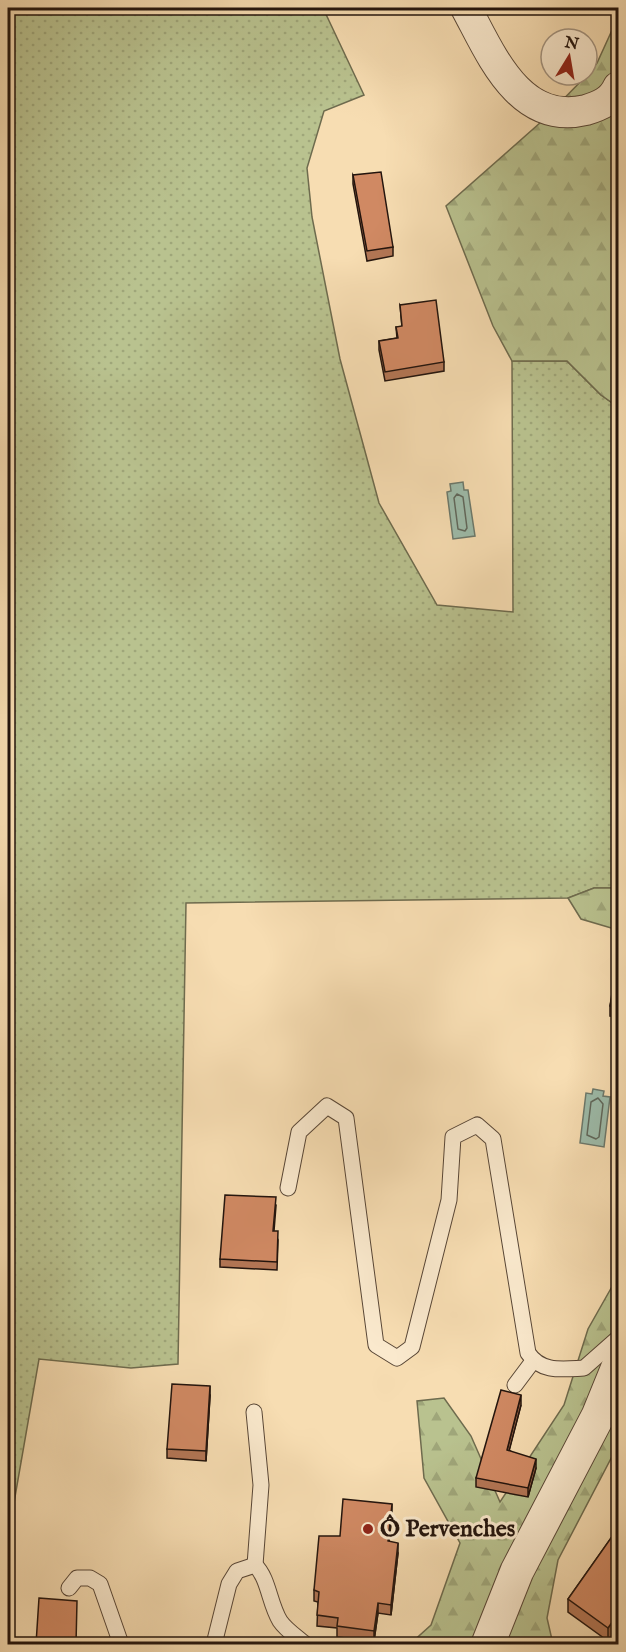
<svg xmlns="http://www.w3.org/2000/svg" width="626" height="1652" viewBox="0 0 626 1652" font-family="'IM FELL English',serif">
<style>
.grass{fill:url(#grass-dots);stroke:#6e6b4e;stroke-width:1.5}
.forest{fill:url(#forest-firs);stroke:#6e6b4e;stroke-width:1.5}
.water{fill:#9dbcab;stroke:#6c796c;stroke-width:1.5}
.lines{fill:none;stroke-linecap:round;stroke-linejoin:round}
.shore{stroke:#60685c;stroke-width:1.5}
.service-casing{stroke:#584636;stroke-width:17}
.minor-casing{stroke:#584636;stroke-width:32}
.tertiary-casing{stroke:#584636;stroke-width:35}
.service{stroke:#fae9cd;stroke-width:15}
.minor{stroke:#fae9cd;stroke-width:30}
.tertiary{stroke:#fae9cd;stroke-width:33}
.wall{fill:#b37655;stroke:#23140d;stroke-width:1.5}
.shaded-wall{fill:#926045;stroke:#23140d;stroke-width:1.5}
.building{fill:#d08963;stroke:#23140d;stroke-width:1.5}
.poi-dot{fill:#8f2418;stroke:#fae9cd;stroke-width:2}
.labels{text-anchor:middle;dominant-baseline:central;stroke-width:6;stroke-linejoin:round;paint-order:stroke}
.poi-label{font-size:24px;font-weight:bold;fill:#23140d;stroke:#fae9cd;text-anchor:start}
</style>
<defs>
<pattern id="grass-dots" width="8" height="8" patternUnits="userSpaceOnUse" patternTransform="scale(1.5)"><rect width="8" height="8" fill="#b9c28f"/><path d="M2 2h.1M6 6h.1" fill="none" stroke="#9fa67a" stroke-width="1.8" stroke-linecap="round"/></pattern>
<pattern id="forest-firs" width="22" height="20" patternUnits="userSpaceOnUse" patternTransform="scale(1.5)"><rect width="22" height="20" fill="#b9c28f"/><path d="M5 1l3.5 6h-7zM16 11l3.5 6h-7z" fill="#9fa67a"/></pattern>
</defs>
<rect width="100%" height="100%" fill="#f7ddb2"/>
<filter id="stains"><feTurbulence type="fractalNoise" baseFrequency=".00333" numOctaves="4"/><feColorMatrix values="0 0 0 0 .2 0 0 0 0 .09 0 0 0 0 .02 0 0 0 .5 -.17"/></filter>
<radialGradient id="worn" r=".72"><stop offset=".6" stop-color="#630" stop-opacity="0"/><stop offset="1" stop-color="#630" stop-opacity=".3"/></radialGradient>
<g class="grass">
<path d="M8 8H323L364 95 324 111 307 168 312 217 340 359 379 503 437 605 513 612 512 361H567L601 395 618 407V888H594L568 898 186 903 178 1364 131 1368 39 1359 8 1537Z"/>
<path d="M8 1543 11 1644H8Z"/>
</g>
<g class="forest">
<path d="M618 17V407L601 395 567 361H512L493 326 446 206 541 122 587 75 597 63Z"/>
<path d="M594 888H618V930L581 919 568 898Z"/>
<path d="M618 1276V1445L558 1560 547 1618 553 1644H410L431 1625 460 1543 424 1478 417 1401 444 1398 471 1436 500 1502 564 1405 588 1329Z"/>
</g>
<g class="water">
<path d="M463 482 464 490H468L475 536 453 539 447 492 451 491 450 484Z"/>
<path d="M593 1089 604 1091 603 1096 610 1097 604 1147 580 1143 586 1093 592 1094Z"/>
</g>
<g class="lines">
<g class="shore">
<path d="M457 494 463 497 467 528 465 531 458 529 454 498Z"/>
<path d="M598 1098 603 1104 599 1137 596 1139 587 1135 591 1102Z"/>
</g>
<defs>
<g id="service">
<path d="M288 1188 299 1132 327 1106 346 1118 376 1345 397 1358 412 1347 449 1200 453 1137 477 1125 493 1139 528 1353C541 1373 563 1369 584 1368L618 1338"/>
<path d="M515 1385 533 1361"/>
<path d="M254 1412 261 1485 255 1565"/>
<path d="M69 1588 77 1578H90L100 1584 121 1644"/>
<path d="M214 1644 229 1584 237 1571 255 1565C269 1579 269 1603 280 1621 286 1630 297 1637 305 1644"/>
</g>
<path id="minor" d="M466 8C491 54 519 126 586 110 599 106 612 101 618 87"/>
<path id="tertiary" d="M488 1644 517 1571 598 1416 618 1367"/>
</defs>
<use href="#service" class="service-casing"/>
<use href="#minor" class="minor-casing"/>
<use href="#tertiary" class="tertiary-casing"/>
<use href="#service" class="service"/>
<use href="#minor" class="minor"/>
<use href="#tertiary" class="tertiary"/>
</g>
<g class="wall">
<path d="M353 175 393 247V256L367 261 353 184Z"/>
<path d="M400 305 444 362V371L385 381 379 350V341L397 338 396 327H402Z"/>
<path d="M618 968V1017L610 1016V1006Z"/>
<path d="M276 1206 274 1231 278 1240 277 1270 220 1267V1259Z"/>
<path d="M210 1396 206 1461 167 1458V1449Z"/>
<path d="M521 1405 509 1450 536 1468 528 1497 476 1487V1478Z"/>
<path d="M392 1514 389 1541 398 1553 391 1615 378 1613 374 1641 337 1637V1628L317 1626 318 1602 314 1601V1590L340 1536Z"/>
<path d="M618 1528V1627L608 1641 568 1612V1599Z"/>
</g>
<g class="shaded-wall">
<path d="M210 1386V1396L206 1461V1451Z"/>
<path d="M521 1395V1405L507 1459V1450Z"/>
<path d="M536 1459V1468L528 1497V1488Z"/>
<path d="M392 1504V1514L388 1551V1541Z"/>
<path d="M398 1543V1553L391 1615V1605Z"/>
<path d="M618 1589V1602L614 1595Z"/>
<path d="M378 1603V1613L374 1641V1631Z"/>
<path d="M618 1614V1627L608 1641V1628Z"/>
</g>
<g class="building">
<path d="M381 172 393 247 367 251 353 175Z"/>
<path d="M436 300 444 362 385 372 379 341 398 338 396 327 402 326 400 305Z"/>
<path d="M616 968H618V1008L610 1006Z"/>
<path d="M225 1195 276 1197 273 1231H278L277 1262 220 1259Z"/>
<path d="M172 1384 210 1386 206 1451 167 1449Z"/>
<path d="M501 1390 521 1395 507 1450 536 1459 528 1488 476 1478Z"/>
<path d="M343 1499 392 1504 388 1541 398 1543 391 1605 378 1603 374 1631 337 1626 338 1618 317 1615 319 1592 314 1590 319 1536H340Z"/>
<path d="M618 1528V1589L614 1595 618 1598V1614L608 1628 568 1599Z"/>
<path d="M39 1598 77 1601 76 1644H36Z"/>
</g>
<circle class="poi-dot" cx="368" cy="1529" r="6"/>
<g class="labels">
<g class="poi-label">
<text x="380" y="1529">Ô Pervenches</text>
</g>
</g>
<rect width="626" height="1652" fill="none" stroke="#f7ddb2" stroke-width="30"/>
<rect x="9" y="9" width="608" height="1634" fill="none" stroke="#23140d" stroke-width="3"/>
<rect x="15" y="15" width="596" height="1622" fill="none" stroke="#23140d" stroke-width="1.5"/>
<g transform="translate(569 57) rotate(11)"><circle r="28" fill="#fae9cd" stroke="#a49480" stroke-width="1.5"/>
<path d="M0-4.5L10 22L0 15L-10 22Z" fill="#8f2418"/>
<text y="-9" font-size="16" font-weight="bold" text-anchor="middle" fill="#23140d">N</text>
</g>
<rect width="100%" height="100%" filter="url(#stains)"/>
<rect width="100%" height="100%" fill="url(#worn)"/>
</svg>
